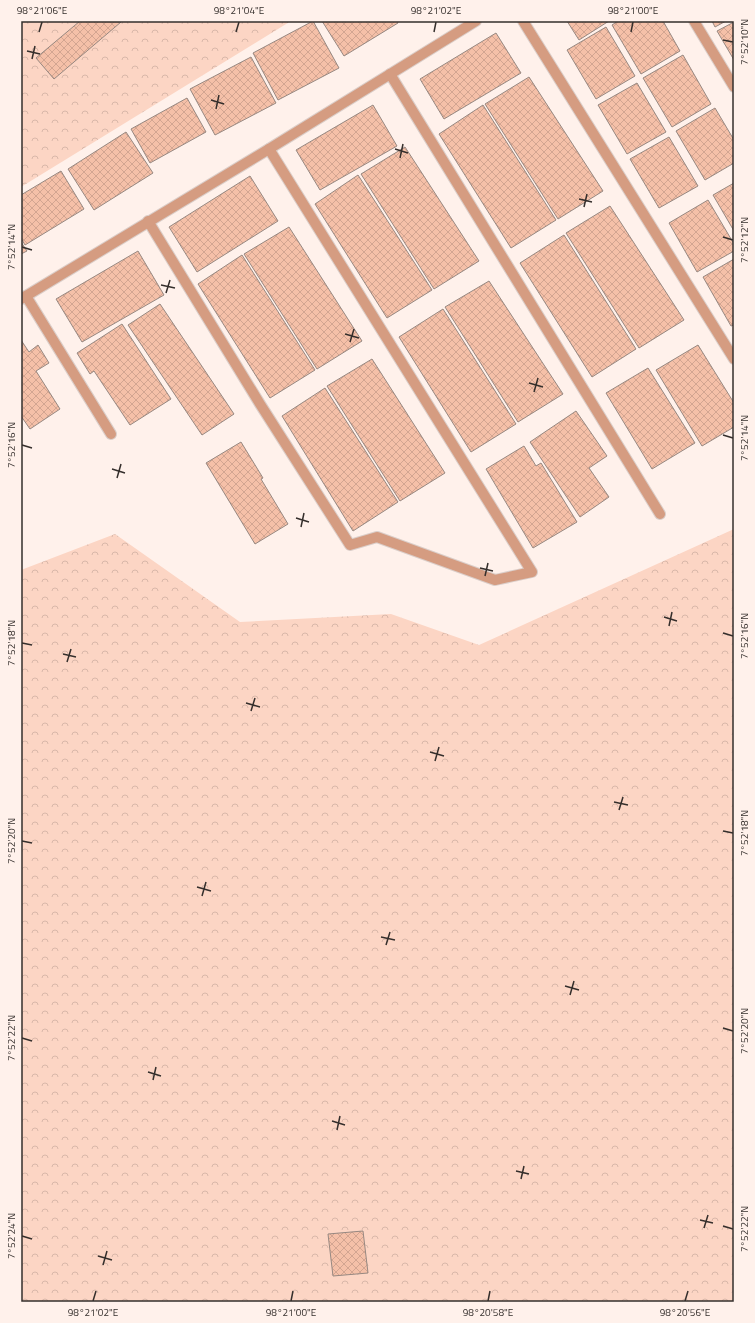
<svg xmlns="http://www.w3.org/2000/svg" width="755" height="1323" viewBox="0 0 755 1323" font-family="'Titillium Web',sans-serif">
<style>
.forest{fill:url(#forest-crowns)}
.building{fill:url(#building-cross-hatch);stroke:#978881}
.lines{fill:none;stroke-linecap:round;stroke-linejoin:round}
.minor-casing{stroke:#dbcec9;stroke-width:12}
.minor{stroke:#d59c81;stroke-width:10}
.ticks{fill:none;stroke:#352f2c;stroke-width:1.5}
.neatline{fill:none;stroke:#352f2c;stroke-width:1.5}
.ticks-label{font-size:10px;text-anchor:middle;fill:#352f2c}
</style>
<defs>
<pattern id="forest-crowns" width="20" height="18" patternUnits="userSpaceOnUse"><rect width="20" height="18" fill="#fcd5c4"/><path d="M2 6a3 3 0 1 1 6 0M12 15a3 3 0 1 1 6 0" fill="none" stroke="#d9b7a9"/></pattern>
<pattern id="building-cross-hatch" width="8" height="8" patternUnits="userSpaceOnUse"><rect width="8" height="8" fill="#f5c0a8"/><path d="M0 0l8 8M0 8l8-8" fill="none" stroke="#d3a591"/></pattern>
</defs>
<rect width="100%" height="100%" fill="#fff1eb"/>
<g class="forest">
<path d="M21 21H291L21 187Z"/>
<path d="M734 529V1302H21V570L115 534 240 622 391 614 479 645Z"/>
</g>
<g class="building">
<path d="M80 21 121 22 54 79 36 58Z"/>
<path d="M313 21 339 68 278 100 253 53Z"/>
<path d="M322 21H397L398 23 344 56Z"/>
<path d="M567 21H609L579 40Z"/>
<path d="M618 21H663L680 51 641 74 612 25Z"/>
<path d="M712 21H726L715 27Z"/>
<path d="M734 22V60L717 31Z"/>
<path d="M606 27 635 76 596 99 567 50Z"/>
<path d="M496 33 521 73 444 119 420 79Z"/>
<path d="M683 55 711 104 672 127 643 78Z"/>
<path d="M251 57 276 103 215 135 190 89Z"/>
<path d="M529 77 603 191 558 219 485 104Z"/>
<path d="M637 83 666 132 627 154 598 105Z"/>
<path d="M187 98 206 132 150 163 131 129Z"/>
<path d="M373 105 397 146 320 190 296 150Z"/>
<path d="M483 105 556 220 511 248 439 134Z"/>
<path d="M715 108 734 140V163L705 180 676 131Z"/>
<path d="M126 132 153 173 94 210 68 169Z"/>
<path d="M669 137 698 186 659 208 630 159Z"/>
<path d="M405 147 479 261 434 289 361 174Z"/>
<path d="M61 171 84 209 25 245 21 238V195Z"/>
<path d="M358 175 432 290 387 318 315 204Z"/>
<path d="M250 176 278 221 197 272 169 227Z"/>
<path d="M734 183V231L713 195Z"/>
<path d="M708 200 734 244V251L697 272 669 223Z"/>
<path d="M610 206 684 320 639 348 566 233Z"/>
<path d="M289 227 362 341 317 369 244 254Z"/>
<path d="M564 235 636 349 592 377 520 263Z"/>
<path d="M21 242 27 251 21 254Z"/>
<path d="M138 251 164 295 82 342 56 299Z"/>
<path d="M242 255 315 370 270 398 198 284Z"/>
<path d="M734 259V325L731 326 703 277Z"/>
<path d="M489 281 563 394 518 422 445 307Z"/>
<path d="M160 304 234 414 202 435 128 325Z"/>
<path d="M443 309 516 424 471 452 399 337Z"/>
<path d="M122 324 171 399 130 425 94 371 90 374 77 353Z"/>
<path d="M21 340 29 352 38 345 49 363 36 371 60 409 30 429 21 416Z"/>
<path d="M698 345 734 403V427L702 446 656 370Z"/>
<path d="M372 359 445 473 400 501 327 386Z"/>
<path d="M648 368 695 443 652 469 606 393Z"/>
<path d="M325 388 398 502 353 531 282 416Z"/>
<path d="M576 411 607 456 589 468 609 497 580 517 530 442Z"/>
<path d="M241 442 263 478 261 479 288 524 255 544 206 463Z"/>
<path d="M524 446 536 466 541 463 577 522 533 548 486 469Z"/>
<path d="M363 1231 368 1273 333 1276 328 1234Z"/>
</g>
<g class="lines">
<defs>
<g id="minor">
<path d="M523 21 734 359"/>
<path d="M694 21 734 87"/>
<path d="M390 74 660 514"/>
<path d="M148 221 260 404 350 545 377 537 495 580 532 572 269 149"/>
<path d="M26 296 111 434"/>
<path d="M21 299 269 149 476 21"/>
</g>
</defs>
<use href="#minor" class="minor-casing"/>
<use href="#minor" class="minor"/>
</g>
<path class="ticks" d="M39 32 42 22M236 32 239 22M434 32 436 22M631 32 633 22M723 40 733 42M27 51 40 54M32 59 35 46M211 100 224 104M216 109 219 95M395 149 408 153M400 158 403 144M579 199 592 202M584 207 587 194M723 237 733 240M22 247 32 250M161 285 175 288M166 293 170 280M345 334 359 338M350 342 354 329M529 383 543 387M534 392 538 378M723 435 733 438M22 445 32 448M112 469 125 473M117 478 121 464M296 518 309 522M301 527 304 513M480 568 493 571M485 576 488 563M664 617 677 621M669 626 672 612M723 633 733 636M22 643 32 645M63 654 76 657M67 662 71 649M246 703 260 707M251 711 255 698M430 752 444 756M435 761 439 747M614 802 628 805M619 810 623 797M723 831 733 833M22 841 32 843M197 887 211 891M202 896 206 882M381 937 395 940M386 945 390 932M565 986 579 990M570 995 574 981M723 1028 733 1031M22 1038 32 1041M148 1072 161 1076M153 1080 156 1067M332 1121 345 1125M337 1130 340 1116M516 1171 529 1174M521 1179 524 1166M700 1220 713 1223M723 1226 733 1229M704 1228 708 1215M22 1236 32 1239M98 1256 112 1260M103 1265 107 1251M93 1301 96 1291M291 1301 293 1291M488 1301 490 1291M685 1301 688 1291"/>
<rect width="755" height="1323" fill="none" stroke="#fff1eb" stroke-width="44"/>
<rect x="22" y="22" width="711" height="1279" class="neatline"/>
<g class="ticks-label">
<text x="42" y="14">98°21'06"E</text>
<text x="239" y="14">98°21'04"E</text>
<text x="436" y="14">98°21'02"E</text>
<text x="633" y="14">98°21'00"E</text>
<text transform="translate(744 42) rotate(-90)" y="4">7°52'10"N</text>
<text transform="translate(744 240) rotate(-90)" y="4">7°52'12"N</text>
<text transform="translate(11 247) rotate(-90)" y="4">7°52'14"N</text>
<text transform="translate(744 438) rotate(-90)" y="4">7°52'14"N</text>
<text transform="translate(11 445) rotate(-90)" y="4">7°52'16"N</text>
<text transform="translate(744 636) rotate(-90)" y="4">7°52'16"N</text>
<text transform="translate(11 643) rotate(-90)" y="4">7°52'18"N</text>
<text transform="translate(744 833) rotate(-90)" y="4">7°52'18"N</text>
<text transform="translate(11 841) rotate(-90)" y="4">7°52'20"N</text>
<text transform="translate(744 1031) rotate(-90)" y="4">7°52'20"N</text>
<text transform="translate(11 1038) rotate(-90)" y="4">7°52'22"N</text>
<text transform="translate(744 1229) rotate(-90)" y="4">7°52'22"N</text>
<text transform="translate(11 1236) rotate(-90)" y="4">7°52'24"N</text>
<text x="93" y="1316">98°21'02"E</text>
<text x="291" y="1316">98°21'00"E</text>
<text x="488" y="1316">98°20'58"E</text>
<text x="685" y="1316">98°20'56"E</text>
</g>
</svg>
